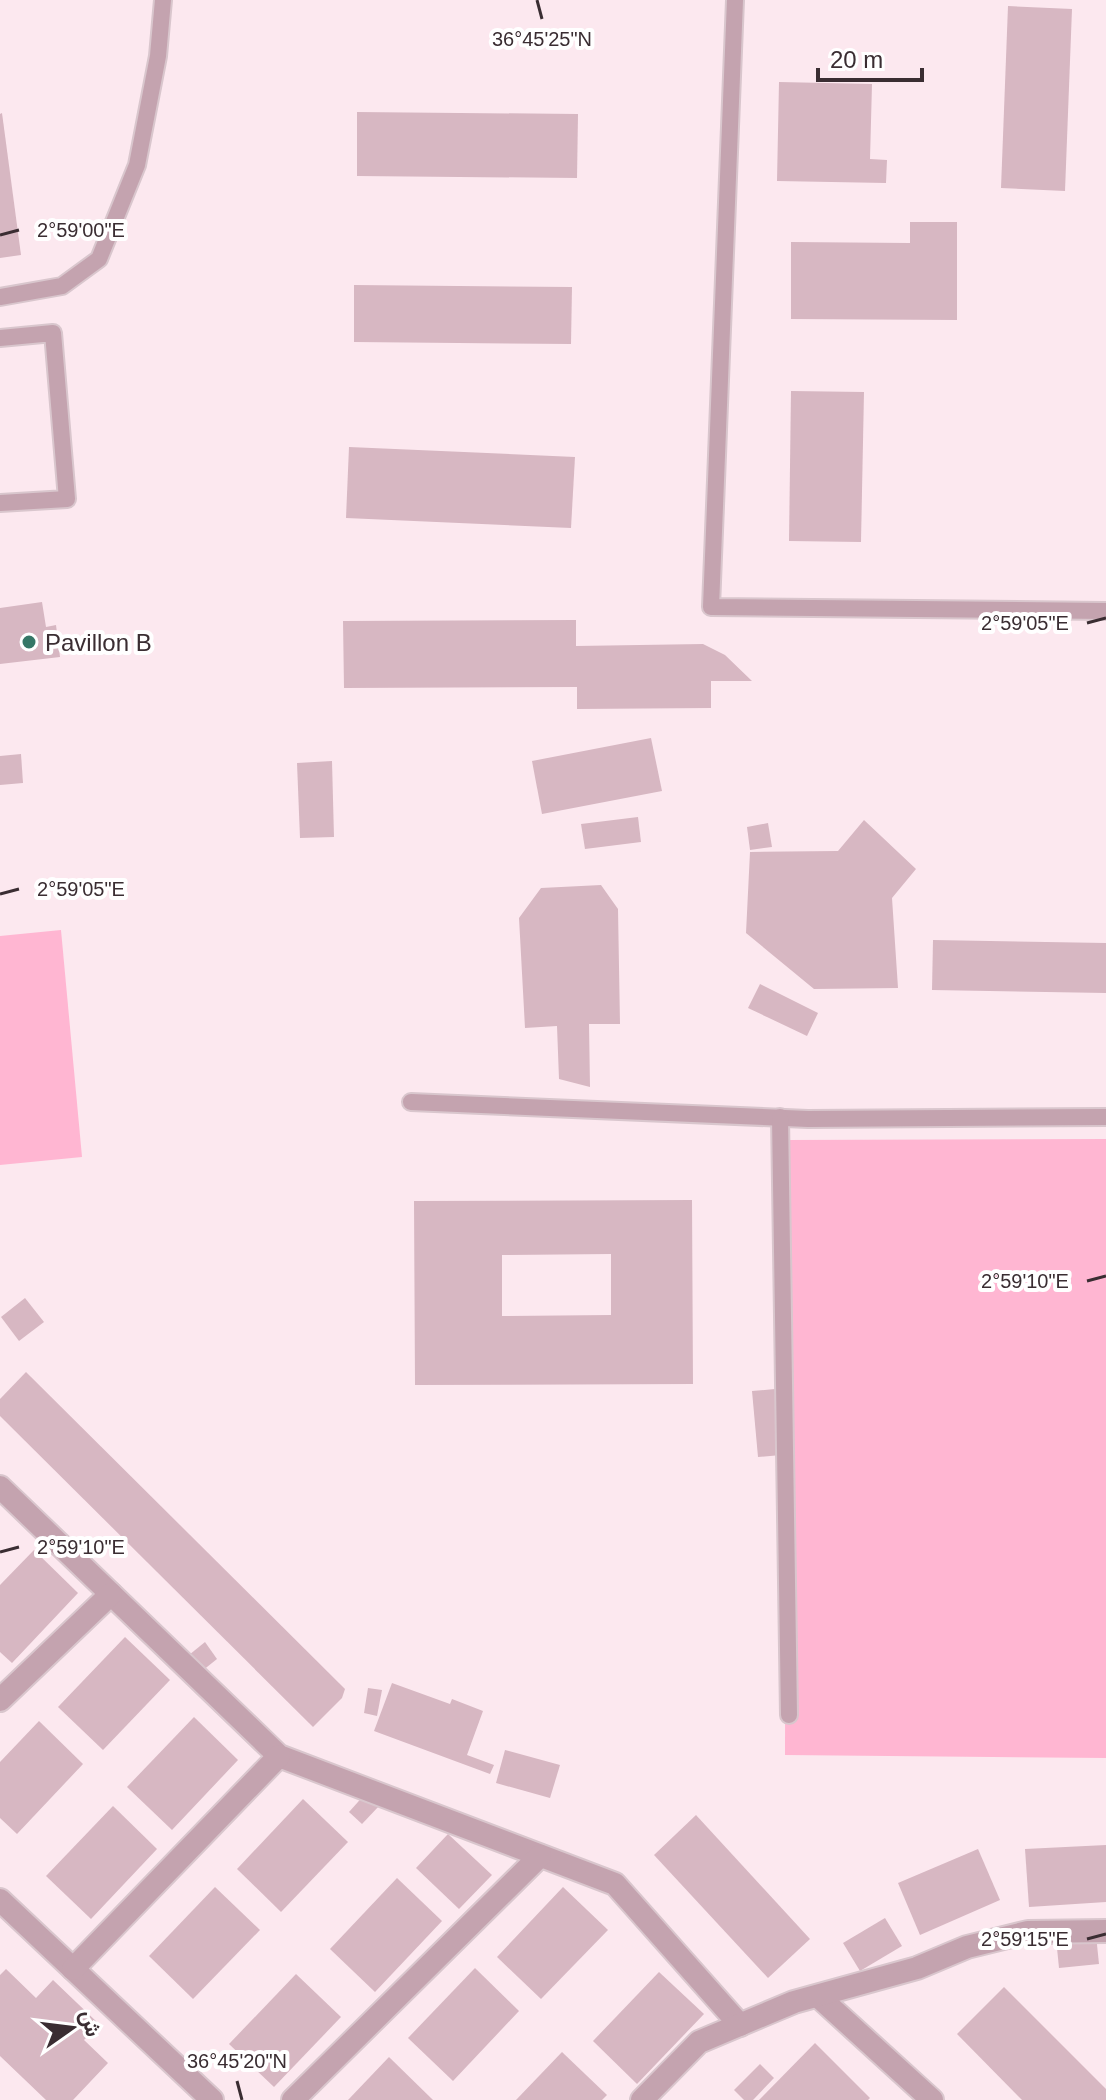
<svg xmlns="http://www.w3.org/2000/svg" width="1106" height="2100" viewBox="0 0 1106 2100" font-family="Arial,Vazirmatn,sans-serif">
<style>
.green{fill:#ffb6d2}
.building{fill:#d7b7c2;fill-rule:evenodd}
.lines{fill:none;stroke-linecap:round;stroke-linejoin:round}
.service-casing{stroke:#d9c6cd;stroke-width:20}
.minor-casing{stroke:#d9c6cd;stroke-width:26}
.service{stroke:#c4a3af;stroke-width:16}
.minor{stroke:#c4a3af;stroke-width:22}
.ticks{fill:none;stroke:#3a2d32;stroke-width:3}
.poi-dot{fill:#357666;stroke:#fff;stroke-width:3}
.labels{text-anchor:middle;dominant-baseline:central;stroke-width:8;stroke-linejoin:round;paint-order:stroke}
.poi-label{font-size:24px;fill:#3a2d32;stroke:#fff;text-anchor:start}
.ticks-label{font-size:20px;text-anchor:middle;fill:#3a2d32;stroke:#fff;stroke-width:8;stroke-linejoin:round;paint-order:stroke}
</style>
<rect width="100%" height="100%" fill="#fce8ef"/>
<g class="green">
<path d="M61 930 82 1157 0 1165V936Z"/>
<path d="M1106 1139V1758L785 1755 786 1140Z"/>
</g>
<g class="building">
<path d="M1008 6 1072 9 1065 191 1001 188Z"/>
<path d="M779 82 872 84 870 159 887 160 886 183 777 181Z"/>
<path d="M357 112 578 114 577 178 357 176Z"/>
<path d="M2 113 21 255 0 258V114Z"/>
<path d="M910 222H957V320L791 319V242L910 243Z"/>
<path d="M354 285 572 287 571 344 354 342Z"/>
<path d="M791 391 864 392 861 542 789 541Z"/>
<path d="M349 447 575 457 571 528 346 518Z"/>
<path d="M42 602 46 627 56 625 60 657 0 664V608Z"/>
<path d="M576 620V646L703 644 725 655 752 681H711V708L577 709V687L344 688 343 621Z"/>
<path d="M651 738 662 791 542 814 532 761Z"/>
<path d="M21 754 23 783 0 785V756Z"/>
<path d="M332 761 334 837 300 838 297 763Z"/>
<path d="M638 817 641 842 585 849 581 824Z"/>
<path d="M864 820 916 869 892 898 898 988 814 989 746 933 750 852 838 851Z"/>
<path d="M768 823 772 847 750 850 747 827Z"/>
<path d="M601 885 618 909 620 1024H589L590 1087 559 1079 557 1026 525 1028 519 918 541 888Z"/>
<path d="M933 940 1106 943V993L932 990Z"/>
<path d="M760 984 818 1013 807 1036 748 1008Z"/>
<path d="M692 1200 693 1384 415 1385 414 1201ZM611 1254V1315L502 1316V1255Z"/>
<path d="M25 1298 44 1322 19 1341 1 1317Z"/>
<path d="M26 1372 345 1689 342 1698 313 1727 0 1416V1399Z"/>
<path d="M775 1389 781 1455 758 1457 752 1391Z"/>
<path d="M34 1550 78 1593 12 1663 0 1652V1585Z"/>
<path d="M125 1637 170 1680 103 1750 58 1707Z"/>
<path d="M205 1642 217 1659 202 1671 189 1655Z"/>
<path d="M392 1683 450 1704 452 1699 483 1711 467 1755 494 1765 490 1774 374 1731Z"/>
<path d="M368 1688 382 1690 377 1716 364 1713Z"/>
<path d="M194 1717 238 1760 172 1830 127 1787Z"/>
<path d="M39 1721 83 1764 17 1834 0 1818V1762Z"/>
<path d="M505 1750 560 1765 550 1798 496 1783Z"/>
<path d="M366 1793 380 1805 362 1824 349 1812Z"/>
<path d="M303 1799 348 1842 281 1912 237 1869Z"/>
<path d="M113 1806 157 1849 91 1919 46 1876Z"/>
<path d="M696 1815 810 1939 768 1978 654 1855Z"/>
<path d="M448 1834 492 1875 459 1909 416 1868Z"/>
<path d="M1106 1845V1902L1029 1907 1025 1849Z"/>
<path d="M978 1849 1000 1900 920 1935 898 1883Z"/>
<path d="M397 1878 442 1921 375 1992 330 1949Z"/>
<path d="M215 1887 260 1930 193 1999 149 1956Z"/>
<path d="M563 1887 608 1930 541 1999 497 1957Z"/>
<path d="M885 1918 902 1946 860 1971 843 1943Z"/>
<path d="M1096 1935 1099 1964 1059 1968 1056 1938Z"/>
<path d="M475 1968 519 2011 453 2081 408 2038Z"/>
<path d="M6 1969 36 1998 53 1980 99 2024 84 2040 108 2063 73 2100H46L0 2056V1975Z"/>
<path d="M659 1972 704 2014 637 2084 593 2041Z"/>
<path d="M296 1974 341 2017 274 2087 229 2044Z"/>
<path d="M1004 1987 1106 2089V2100H1022L957 2034Z"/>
<path d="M815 2043 870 2098 868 2100H759Z"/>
<path d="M562 2052 607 2095 602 2100H516Z"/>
<path d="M389 2057 433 2100H348Z"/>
<path d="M760 2064 774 2078 753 2100H744L734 2090Z"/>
</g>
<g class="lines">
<defs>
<g id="service">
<path d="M735 0 711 607 1106 611"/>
<path d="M0 297 62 286 99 259 137 165 158 56 163 0"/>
<path d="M0 338 53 333 67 499 0 503"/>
<path d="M411 1102 808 1119 1106 1117"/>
<path d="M780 1117 789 1715"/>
</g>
<g id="minor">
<path d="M0 1487 279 1756 615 1884 740 2025"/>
<path d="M0 1700 111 1594"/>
<path d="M0 1900 212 2100"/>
<path d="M73 1969 279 1756"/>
<path d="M819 1997 932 2100"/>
<path d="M293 2100 540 1856"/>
<path d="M642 2100 699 2042 794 2002 917 1968 967 1947 1028 1932 1106 1931"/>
</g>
</defs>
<use href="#service" class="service-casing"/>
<use href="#minor" class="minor-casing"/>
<use href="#service" class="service"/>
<use href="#minor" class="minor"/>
</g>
<path class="ticks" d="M537 0 542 19M0 235 19 230M1087 623 1106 618M0 894 19 889M1087 1281 1106 1276M0 1552 19 1547M1087 1939 1106 1934M237 2081 242 2100"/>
<circle class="poi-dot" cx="29" cy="642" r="8"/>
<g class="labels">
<g class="poi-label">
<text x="45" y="642">Pavillon B</text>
</g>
</g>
<g class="ticks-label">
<text x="542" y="46">36°45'25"N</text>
<text x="81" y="237">2°59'00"E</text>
<text x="1025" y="630">2°59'05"E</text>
<text x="81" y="896">2°59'05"E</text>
<text x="1025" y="1288">2°59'10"E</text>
<text x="81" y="1554">2°59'10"E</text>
<text x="1025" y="1946">2°59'15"E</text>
<text x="237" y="2068">36°45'20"N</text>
</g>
<g transform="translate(72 2028) rotate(76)" stroke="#ffffff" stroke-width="6" paint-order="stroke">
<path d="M0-6L14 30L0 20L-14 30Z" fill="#3a2d32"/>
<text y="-12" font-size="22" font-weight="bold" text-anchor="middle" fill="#3a2d32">ش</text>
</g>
<path d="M818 68v12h104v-12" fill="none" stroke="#3a2d32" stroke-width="4"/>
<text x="830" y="68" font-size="24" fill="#3a2d32" stroke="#ffffff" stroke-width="6" paint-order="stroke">20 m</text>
</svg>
